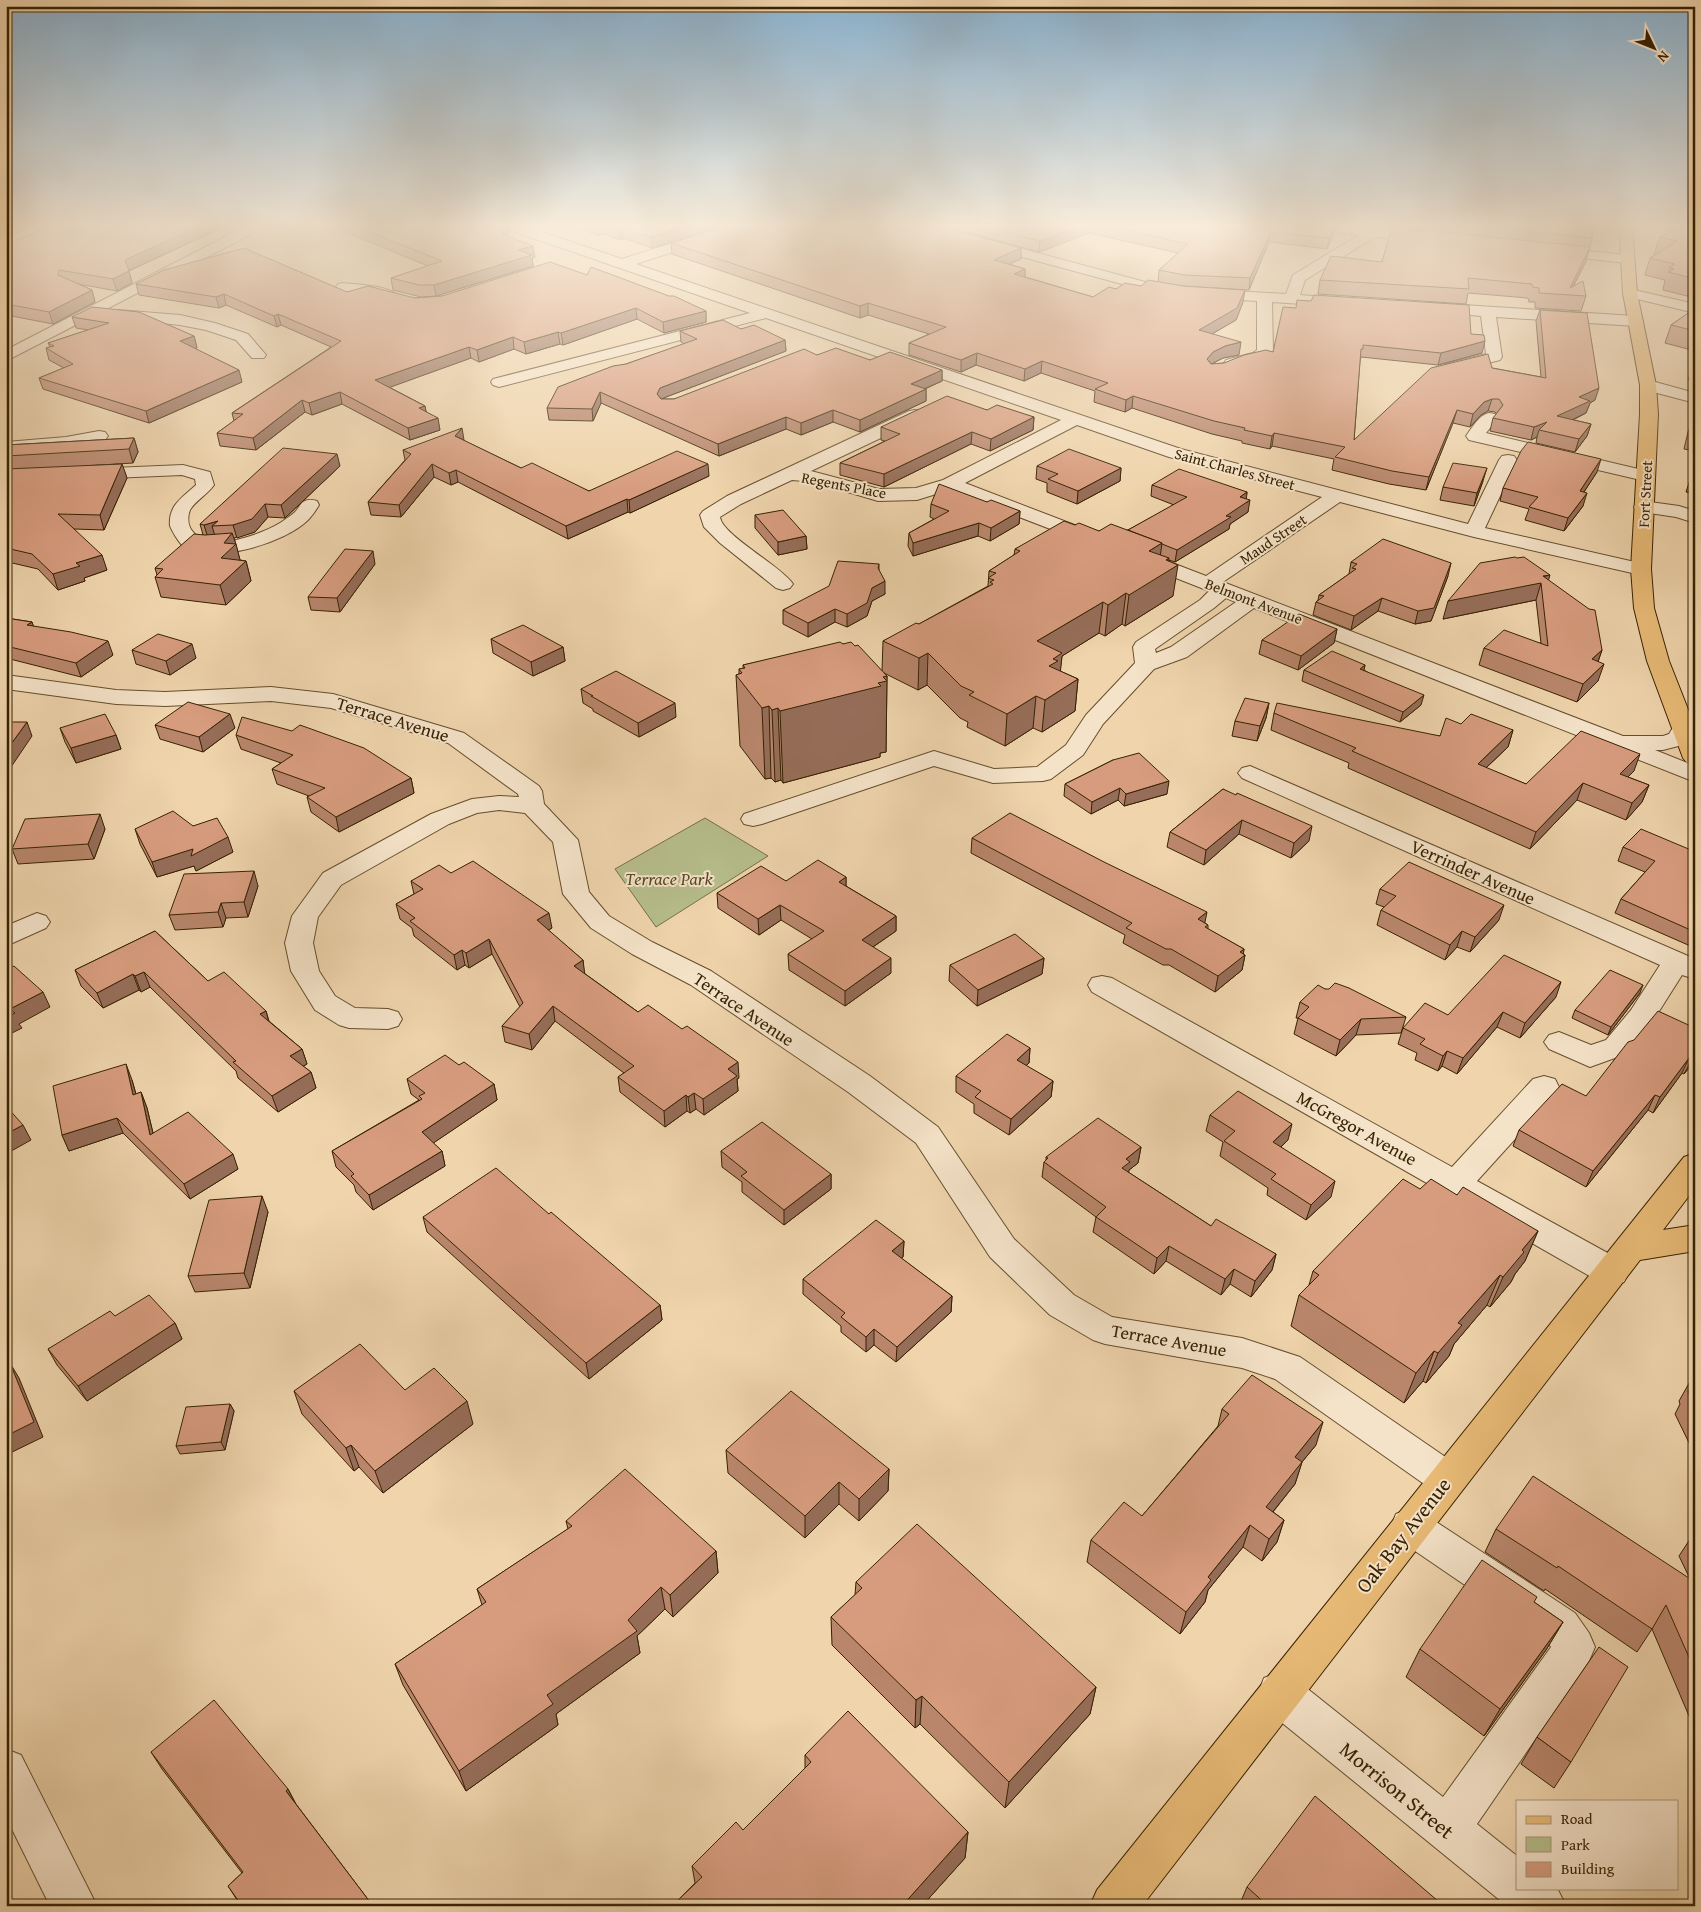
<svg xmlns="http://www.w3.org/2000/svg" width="1701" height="1912" viewBox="0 0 1701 1912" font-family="'Gentium Book Plus',serif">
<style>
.green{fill:#b6bd8c;stroke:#767047}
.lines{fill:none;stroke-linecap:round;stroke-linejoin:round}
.minor-casing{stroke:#654e2c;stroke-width:2}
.major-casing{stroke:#372202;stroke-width:2}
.minor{fill:#f5e3c9;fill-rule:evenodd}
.major{fill:#e8ba76;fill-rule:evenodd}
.wall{fill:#b9866c;stroke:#372202}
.shaded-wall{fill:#966d58;stroke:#372202}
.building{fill:#d79c7e;stroke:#372202}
.labels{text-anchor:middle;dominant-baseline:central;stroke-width:4;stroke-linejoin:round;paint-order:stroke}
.far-street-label{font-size:15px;fill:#372202;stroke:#f5e3c9}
.street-label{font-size:18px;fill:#372202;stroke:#f5e3c9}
.park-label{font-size:18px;font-style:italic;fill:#574924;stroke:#f5e3c9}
.near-street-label{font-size:21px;fill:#372202;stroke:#f5e3c9}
</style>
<rect width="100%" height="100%" fill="#efd4ac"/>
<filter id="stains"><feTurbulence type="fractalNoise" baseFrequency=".004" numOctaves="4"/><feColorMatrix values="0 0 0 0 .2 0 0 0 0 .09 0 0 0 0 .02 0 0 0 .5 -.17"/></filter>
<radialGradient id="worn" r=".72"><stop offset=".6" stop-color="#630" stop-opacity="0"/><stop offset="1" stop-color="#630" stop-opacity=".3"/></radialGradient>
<path class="green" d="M705 818 768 856 656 927 615 869Z"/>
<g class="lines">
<defs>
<g id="minor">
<path d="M13 224H31L29 227 6 236V227Z"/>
<path d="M250 224H267L265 227 6 361V350Z"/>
<path d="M499 224H518L622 259 732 224H751L750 227 636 264 1181 449 1468 524 1499 460 1502 456 1508 455 1514 456 1517 460 1485 528 1648 565 1651 569 1648 573 1641 575 1474 537 1340 502 1223 582 1623 736H1663L1669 734 1675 724 1683 722 1691 724 1695 729 1686 744 1663 750H1655L1695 766V782L1254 608 1187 657 1154 669 1103 724 1083 755 1051 779 1043 781 993 783 934 766 762 824 753 826 744 824 741 819 744 814 934 751 994 769 1037 767 1066 745 1086 715 1135 663 1133 647 1136 642 1200 600 1209 591 1135 562 1132 558 1135 554 1142 552 1149 554 1206 576 1322 497 1169 457 1077 425 965 483 1098 534 1101 538 1098 542 1091 544 1084 542 949 490 917 500 878 501 814 482 792 480 741 504 720 517C722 535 781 566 793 584L790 588 783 590 776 588 720 543 704 527 700 515 703 511 727 496 909 411 915 410 921 411 924 415 921 419 811 471 879 489 916 488 943 480 1061 420 766 318 499 387 493 385 491 382 493 379 750 313 501 227ZM1226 598 1236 602 1171 647 1156 653 1155 649 1214 608Z"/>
<path d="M909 224H930L1149 283 1182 288 1286 294 1293 275 1359 235 1314 228 1309 227 1308 224H1339L1426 235 1433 239 1426 243 1375 237 1305 280 1300 295 1349 299 1354 300 1356 303 1354 306 1349 307 1272 302 1273 352C1265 363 1239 370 1226 366L1224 363 1226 360 1253 353 1257 350V301L1182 296 1148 291 911 227Z"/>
<path d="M1653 224H1676L1695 228V236L1655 227Z"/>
<path d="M1551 247 1626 255 1631 256 1633 259 1631 262 1626 263 1546 254 1544 251Z"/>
<path d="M343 283C357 285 390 285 399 297L397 300C393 301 346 292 338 290L336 287 338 284Z"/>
<path d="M1630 289 1695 304V313L1625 296 1623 293 1625 290Z"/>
<path d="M1432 303 1635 316 1640 318 1643 321 1640 324 1635 326 1496 317 1502 357 1500 360 1452 372 1446 370 1444 367 1446 364 1486 354 1481 316 1427 311 1424 308 1427 305Z"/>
<path d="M118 310 180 315 215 323 248 334 266 355 264 358H252L236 340 206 330 180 325 113 318 110 315 113 312Z"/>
<path d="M1648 380 1695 393V403L1642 389 1640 385 1642 381Z"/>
<path d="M1489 413 1495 414 1498 418 1486 433 1651 472 1654 476 1651 480 1645 481 1469 440 1466 436C1472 428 1479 415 1489 413Z"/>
<path d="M99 431 105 432 108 436 105 440 66 447 6 452V442L66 437Z"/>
<path d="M183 465 210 472 214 485C208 494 195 501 190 510 187 518 188 526 193 532 210 554 264 534 283 521 287 518 292 515 295 512 299 508 301 502 305 501 309 499 313 500 317 501L319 505C316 510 312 516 308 520 285 543 211 566 182 545 178 541 172 531 170 526 168 505 183 497 196 485L195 479 182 475 88 479 82 478 79 474 82 470 88 469Z"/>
<path d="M1643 501 1679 506 1695 511V523L1676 517 1636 511 1634 507 1636 503Z"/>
<path d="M6 675 116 690 165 692 271 687 333 694 464 733 539 786 542 791 544 804 578 840 589 892 609 916 652 942 711 971 870 1076 938 1127 1014 1239 1074 1295 1112 1317 1242 1338 1300 1357 1460 1467 1466 1479 1460 1491 1447 1496 1434 1491 1275 1379 1242 1368 1105 1344 1093 1340 1050 1315 990 1257 916 1143 848 1092 691 985 632 954 591 928 563 894 553 842 525 813 499 810 477 813 449 824 341 885 318 917 313 943 319 971 335 996 355 1008 388 1009 398 1012 402 1019 398 1026 388 1029 349 1028 339 1025 315 1010 291 971 285 943 292 916 323 873 431 814 472 799 499 796 519 797 518 794 448 743 331 708 271 701 165 706 116 704 6 689Z"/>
<path d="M1250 766 1695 959V979L1682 975 1651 1024 1626 1054 1590 1067 1549 1049 1544 1042 1549 1035 1559 1032 1591 1045 1606 1040 1631 1010 1660 965 1242 778 1238 773 1242 768Z"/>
<path d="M37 913 46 916 50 922 46 928 6 946V926Z"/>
<path d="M1102 976 1112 978 1452 1167 1533 1079 1544 1076 1555 1079 1559 1087 1555 1095 1477 1181 1624 1262 1629 1272 1624 1282 1612 1285 1600 1282 1092 992 1088 985 1092 978Z"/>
<path d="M1410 1508 1424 1514 1575 1613 1589 1633 1595 1647 1589 1661 1477 1824 1517 1856V1888H1557L1566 1906H1507L1264 1708 1258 1693 1264 1678 1279 1672 1294 1678 1443 1797 1551 1647 1547 1641 1396 1538 1391 1526 1396 1514Z"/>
<path d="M6 1749 21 1755 97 1906H50L6 1817Z"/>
</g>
<g id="major">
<path d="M1619 224H1632L1637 293 1656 385 1658 414 1651 569 1654 608 1669 661 1695 727V765L1687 763 1683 758 1647 661 1634 608 1631 569 1640 414V385L1623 293Z"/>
<path d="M1695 1153V1188L1663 1230 1695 1225V1251L1640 1260 1142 1906H1090L1097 1890 1684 1157Z"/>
</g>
</defs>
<use href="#minor" class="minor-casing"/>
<use href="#major" class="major-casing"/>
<use href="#minor" class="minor"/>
<use href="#major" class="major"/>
</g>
<g class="wall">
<path d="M230 224 129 271 132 283 117 291 78 284 92 290 95 302 53 324 6 315V245Z"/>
<path d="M341 224H507L508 231 507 236 535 257 532 258 533 266 436 296 421 297 393 290 391 278 428 266 343 231Z"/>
<path d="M563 224H727L652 248 624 238 620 240 604 234 598 235Z"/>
<path d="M936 224H1335L1334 233 1327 249 1269 242 1249 290 1182 286 1243 302 1236 320 1212 334 1239 355 1223 358 1212 364 1224 363 1273 352 1471 334 1482 353 1438 365 1361 357 1360 361 1354 440 1492 368 1541 377 1536 321 1540 310 1595 400 1590 403 1586 413 1573 420 1591 424 1587 436 1575 452 1536 443 1537 437 1531 440 1490 431 1493 418 1497 414 1495 412 1488 411 1481 415 1470 427 1453 423 1426 490 1389 484 1332 470 1334 459 1272 446 1270 449 1242 443V441L1212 434 1132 408 1125 412 1094 402 1095 391 1041 373 1024 381 976 365 961 372 909 355V343L929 334 868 315 860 318 672 254 671 243 1021 248V259L1009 264 1025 269V277L1093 297 1116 289 1141 286 1158 282 1159 270 1178 253 1089 233 1039 252Z"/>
<path d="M1393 224H1595V228L1586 261 1574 285 1586 296 1581 311 1535 308V302H1529L1528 298 1468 293 1466 304 1318 294 1320 280 1382 262Z"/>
<path d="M1695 224V298L1663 290 1665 280 1645 275 1650 258 1656 255 1654 254 1660 237Z"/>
<path d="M587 275 706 311V322L664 333 637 319 563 345 560 344 526 354 514 349 479 362 471 358 389 387 425 406 426 411 440 430 410 440 342 404 312 415 305 412 256 450 220 446 217 433 234 421 232 413 331 347 281 325 277 327 226 305 219 308 139 295 136 284 347 292 415 298 442 296Z"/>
<path d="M1695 306V351L1665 343 1671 325 1690 312 1691 308Z"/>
<path d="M72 317 194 336 197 348H195L242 382 149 423 43 389 39 378 64 368 49 360 46 348 50 347 48 343 88 330 76 328Z"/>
<path d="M741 329 785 340 786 351 661 399H674L817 355 870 360 942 370V381L925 389H926V401L860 432 833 422 801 435 786 429 719 456 601 403 593 421 549 420 547 408 626 364 684 344 681 342 680 331Z"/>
<path d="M1695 361V382L1688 380Z"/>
<path d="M987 410 1034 417 1033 430 990 451 971 444 884 487 840 475V463L885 441 881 440V427Z"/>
<path d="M1695 413V451L1684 449 1688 432Z"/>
<path d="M134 438 138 452 133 463 84 466 122 464 127 478 104 530 74 529 107 570 84 578 85 581 58 590 38 569 8 562 6 563V445Z"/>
<path d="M463 440 521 468 589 491 709 476 630 513 628 512 568 539 458 482 451 485 434 477 401 517 371 515 368 502 405 460 403 450Z"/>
<path d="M340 466 285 518 268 517 255 532 234 538 240 560 246 561 251 581 226 605 161 597 155 577 157 575 155 568 203 535 200 524Z"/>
<path d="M1037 466 1121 468 1120 481 1077 504 1047 492V483L1036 479Z"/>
<path d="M1695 470V494L1686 492 1693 471Z"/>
<path d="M1597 472 1584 492 1583 506 1564 531 1525 520 1529 509 1500 501 1503 488Z"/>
<path d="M1483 481 1474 506 1440 500 1443 487Z"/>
<path d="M1152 485 1247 492 1246 499 1248 512 1230 524 1229 529 1175 562 1169 560 1173 596 1125 626 1122 624 1105 636 1099 633 1062 656 1060 671 1078 679 1075 711 1042 732 1033 728 1005 746 967 727 968 722 960 718 927 685 918 690 884 673 887 676 886 752 880 753V757L783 783 781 780 775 782 771 778 765 779 740 746 736 675 739 674V669H743V665L843 644 855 646 882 671 883 641 919 624 988 586 989 571 1014 555 1015 549 1075 525 1099 531 1128 530 1174 505 1151 496Z"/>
<path d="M987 502 1020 511 1019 524 990 541 978 536 913 556 908 546 909 533 934 519 930 517 931 504Z"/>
<path d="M755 515 806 536 807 549 778 555 755 528Z"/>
<path d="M1351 562 1448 576 1431 621 1415 624 1378 611 1351 630 1313 615 1316 602 1318 600 1319 595 1349 574Z"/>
<path d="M375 564 340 612 311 610 308 597Z"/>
<path d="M879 564V570L885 594 872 601 867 616 847 627 835 622 808 637 783 624V610Z"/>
<path d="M1548 580 1602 650 1598 662V681L1577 702 1479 665 1484 648 1541 643 1536 600 1443 619Z"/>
<path d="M6 618 32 622 33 626 113 655 81 677 6 658Z"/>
<path d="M1337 629 1334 643 1298 670 1259 654 1262 640Z"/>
<path d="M491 639 563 647 565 661 533 676 493 653Z"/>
<path d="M132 650 196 658 170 675 136 664Z"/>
<path d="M1365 665 1364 670 1421 705 1400 722 1302 681 1304 670Z"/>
<path d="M581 689 676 717 639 737 593 711V709L583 703Z"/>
<path d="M1269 703 1266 718 1257 741 1232 736 1235 721Z"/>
<path d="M1274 713 1440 736 1461 724 1513 730 1508 747 1486 768 1526 784 1634 771 1628 777 1649 785 1642 802 1626 820 1577 800 1530 849 1348 768 1349 763 1271 730Z"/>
<path d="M155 725 235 728 203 752 160 739Z"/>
<path d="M60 728 116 735 121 749 76 763 65 742Z"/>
<path d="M236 735 411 778 414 793 339 832 311 812 307 797 309 796 277 784 272 769 281 763 241 749Z"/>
<path d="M1113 760 1167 794 1124 806 1118 800 1091 814 1064 796 1065 784Z"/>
<path d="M1223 789 1309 841 1291 858 1239 834 1204 865 1167 847 1170 832Z"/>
<path d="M193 826 233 852 196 871 194 866 157 877 140 844 135 829Z"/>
<path d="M105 829 94 859 18 864 12 849Z"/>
<path d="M972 838 1205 923 1208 925V929L1244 949 1243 954 1245 955 1242 970 1215 992 1169 965H1163L1123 943 1125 935 971 853Z"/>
<path d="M1623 847 1695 859V948L1615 913 1621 899 1645 872 1618 861Z"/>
<path d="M451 873 552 928 548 930 583 960 584 973 638 1012 739 1078 737 1079 738 1091 704 1115 696 1109 690 1113 687 1111 665 1127 620 1092 618 1077 624 1073 555 1021 532 1050 505 1042 502 1026 520 1007 492 954 469 968 465 965 457 970 414 936 412 928 400 919 396 904 414 894 411 881Z"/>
<path d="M846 877V886L896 916V931L873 947 891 973 845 1006 789 970 788 954 812 939 781 920 759 935 718 908 717 893 786 881Z"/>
<path d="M258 886 248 917 226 918 223 927 175 930 169 915Z"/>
<path d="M1380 889 1499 920 1470 952 1457 947 1445 960 1377 925 1381 910 1384 907 1376 904Z"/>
<path d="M155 931 208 981 266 1011 269 1021 302 1049 307 1064 303 1066 311 1072 316 1088 278 1112 238 1078 236 1071 150 987 141 992 139 990 103 1008 81 986 75 970Z"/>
<path d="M1044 958 1042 974 977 1006 949 981 950 965Z"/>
<path d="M1325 989 1406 1017 1401 1033 1356 1035 1336 1056 1294 1034 1298 1018H1296L1300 1002Z"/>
<path d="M1640 993 1608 1035 1572 1018 1575 1010Z"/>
<path d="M1556 997 1520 1038 1497 1027 1457 1074 1442 1066 1438 1071 1415 1060 1417 1053 1398 1044 1403 1028 1448 1015Z"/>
<path d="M1695 1028V1060L1684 1074 1682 1073 1653 1113 1648 1110 1586 1187 1513 1146 1519 1130 1586 1096Z"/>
<path d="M1030 1048 1029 1063 1026 1066 1053 1081 1051 1097 1009 1135 974 1113V1104L956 1092V1076Z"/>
<path d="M459 1065 494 1084 497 1100 433 1143 442 1151 445 1166 373 1210 356 1192 354 1185 336 1167 332 1151 419 1100 411 1094 407 1079Z"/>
<path d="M132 1080 136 1094 141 1092 147 1108 153 1133 238 1169 190 1199 123 1133 69 1151 62 1135Z"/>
<path d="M1210 1115 1288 1140 1281 1147 1331 1197 1306 1220 1267 1195 1268 1188 1220 1156 1223 1142 1206 1131Z"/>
<path d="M1141 1147 1138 1163 1129 1170 1128 1172 1211 1226 1276 1254 1272 1270 1251 1297 1230 1284 1221 1295 1166 1261 1154 1274 1093 1232 1096 1217 1042 1177 1044 1162 1046 1160V1157Z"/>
<path d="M721 1151 831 1174V1189L784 1225 742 1192V1182L722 1167Z"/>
<path d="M1420 1189 1457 1195 1538 1231 1525 1261 1515 1274 1511 1282 1490 1307 1487 1305 1454 1344 1449 1356 1426 1383 1423 1381 1404 1403 1291 1326 1299 1295 1309 1285 1313 1271Z"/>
<path d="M268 1212 250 1288 195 1292 188 1276Z"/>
<path d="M423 1217 660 1305 662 1320 589 1379 427 1232Z"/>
<path d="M904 1241 903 1257 901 1258 952 1296 951 1312 896 1362 874 1345 866 1352 841 1332V1326L803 1294V1279Z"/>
<path d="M115 1316 175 1323 182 1339 87 1401 57 1365 48 1349Z"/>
<path d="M1695 1374V1451H1693L1675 1414 1680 1404 1679 1401 1692 1378 1694 1376Z"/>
<path d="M405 1390 473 1424 383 1493 359 1467 354 1471 302 1414 294 1391Z"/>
<path d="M230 1404 234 1411 225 1450 180 1454 176 1446Z"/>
<path d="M1222 1409 1316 1445 1302 1462 1295 1484 1273 1512 1284 1520 1277 1542 1262 1561 1243 1547 1208 1590 1205 1602 1180 1634 1087 1562 1091 1540 1142 1516 1218 1426Z"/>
<path d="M726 1450 889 1469 888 1491 859 1521 839 1504 805 1538 728 1473Z"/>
<path d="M566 1521 716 1551 718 1573 673 1617 665 1609 637 1636 640 1653 556 1714 558 1725 466 1791 403 1685 395 1664 482 1605 477 1589 568 1529Z"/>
<path d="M1496 1529 1690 1579 1679 1556 1694 1533H1695V1730L1652 1629 1637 1652 1545 1589 1544 1591 1485 1552Z"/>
<path d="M856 1582 1096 1687 1090 1714 1005 1808 920 1724 915 1728 832 1645 831 1617 855 1595Z"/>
<path d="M1534 1602 1563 1622 1546 1650 1484 1736 1406 1677 1420 1649Z"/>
<path d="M1537 1737 1571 1762 1554 1788 1521 1764Z"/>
<path d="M151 1752 288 1789 296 1804 373 1906H241L228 1886 242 1873 162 1769Z"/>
<path d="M805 1755 968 1832 965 1858 922 1906H672L695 1883 692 1866 743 1830 805 1768Z"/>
<path d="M1247 1887 1435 1906H1239Z"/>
</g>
<g class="shaded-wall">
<path d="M204 224H230L128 271 125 260Z"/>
<path d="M506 224H507L508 231 503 245 502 234Z"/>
<path d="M597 224H603L604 234 598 235Z"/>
<path d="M692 224H727L652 248 651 237Z"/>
<path d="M1086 224H1090L1089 233 1039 252 1040 241Z"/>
<path d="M1335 224 1334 233 1327 249 1329 238Z"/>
<path d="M623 228 624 238 620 240 619 229Z"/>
<path d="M1271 232 1269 242 1249 290 1250 278Z"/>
<path d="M533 246 535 257 532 258 533 266 436 296 434 285 518 250Z"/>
<path d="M1590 247 1586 261 1569 295 1570 288Z"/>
<path d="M1021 248V259L993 271 994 260Z"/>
<path d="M1025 269V280L1014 274Z"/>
<path d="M129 271 132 283 117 291 113 279Z"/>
<path d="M92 290 95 302 53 324 49 312Z"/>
<path d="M1245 290 1243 302 1236 320 1198 342 1199 330Z"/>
<path d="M224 294 226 305 219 308 216 297Z"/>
<path d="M868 303V315L860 318V306Z"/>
<path d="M636 308 637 319 563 345 561 333Z"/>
<path d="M706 311V322L664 333 663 322Z"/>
<path d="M278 314 281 325 277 327 274 316Z"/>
<path d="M558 332 560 344 526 354 524 342Z"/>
<path d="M194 336 197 348 183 352 180 341Z"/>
<path d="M513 337 514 349 479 362 477 350Z"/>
<path d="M785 340 786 351 661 399 657 394 660 388Z"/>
<path d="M1485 341 1482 353 1438 365 1441 353Z"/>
<path d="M1241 342 1239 355 1223 358 1211 364 1207 359 1213 352 1225 346Z"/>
<path d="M469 347 471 358 377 392 375 380Z"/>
<path d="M977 353 976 365 961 372V360Z"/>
<path d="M1042 361 1041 373 1024 381 1025 369Z"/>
<path d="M239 370 242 382 149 423 146 411Z"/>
<path d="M942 370V381L910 395 911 384Z"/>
<path d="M1599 388 1595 400 1590 403 1586 413 1553 429 1557 416 1579 397Z"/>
<path d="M926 389V401L860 432V420Z"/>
<path d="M340 392 342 404 312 415 309 403Z"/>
<path d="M600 392 601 403 593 421 592 409Z"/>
<path d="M1133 396 1132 408 1125 412 1126 400Z"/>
<path d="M1492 399 1488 411 1481 415 1470 427 1473 414 1484 402Z"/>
<path d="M302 400 305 412 256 450 253 438Z"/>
<path d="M425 406 427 418 419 408Z"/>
<path d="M833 410V422L801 435V423Z"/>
<path d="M1457 410 1453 423 1426 490 1429 477Z"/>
<path d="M786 417V429L719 456 718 444Z"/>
<path d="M1034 417 1033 430 990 451 991 439Z"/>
<path d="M438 418 440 430 410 440 408 428Z"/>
<path d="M1547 422 1539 430 1537 437 1531 440 1534 427Z"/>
<path d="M1591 424 1587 436 1575 452 1579 439Z"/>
<path d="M462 428 464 440 455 436Z"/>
<path d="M972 432 971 444 884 487V474Z"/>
<path d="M1274 433 1272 446 1270 449 1272 436Z"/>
<path d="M134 438 138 452 133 463 129 449Z"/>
<path d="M337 454 340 466 285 518 281 505Z"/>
<path d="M1601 459 1597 472 1576 504 1580 491Z"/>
<path d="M122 464 127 478 104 530 100 515Z"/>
<path d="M432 464 434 477 401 517 399 505Z"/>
<path d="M708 464 709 476 630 513 629 500Z"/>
<path d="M1121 468 1120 481 1077 504 1078 491Z"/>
<path d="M1487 468 1483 481 1474 506 1477 493Z"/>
<path d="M456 470 458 482 451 485 449 473Z"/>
<path d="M1247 492 1246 503 1250 500 1248 512 1230 524 1229 529 1175 562 1177 550 1226 516 1240 497Z"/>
<path d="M1587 493 1583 506 1564 531 1568 518Z"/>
<path d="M627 499 628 512 568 539 566 526Z"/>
<path d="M265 504 268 517 255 532 237 538 233 525Z"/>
<path d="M1020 511 1019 524 990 541 991 528Z"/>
<path d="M218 521 212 526 215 536 208 538 204 525Z"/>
<path d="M979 523 978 536 913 556V543Z"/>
<path d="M232 533 236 544 241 564 221 558 224 543Z"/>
<path d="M806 536 807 549 778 555V542Z"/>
<path d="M1162 543 1158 573 1149 551Z"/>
<path d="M373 551 375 564 340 612 337 598Z"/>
<path d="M102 555 107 570 84 578 85 581 58 590 53 574 76 563Z"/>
<path d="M1169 558 1167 571 1178 565 1173 596 1125 626 1129 595Z"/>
<path d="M246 561 251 581 226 605 220 585Z"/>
<path d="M1451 563 1448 576 1431 621 1415 624 1418 611Z"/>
<path d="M1550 575 1545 592 1541 583 1536 600 1443 619 1448 601Z"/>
<path d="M885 581V594L872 601 867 616 847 627V614L872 588Z"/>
<path d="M1126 593 1122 624 1105 636 1108 605Z"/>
<path d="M1382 598 1378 611 1351 630 1354 616Z"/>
<path d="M1103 602 1099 633 1062 656 1059 685 1037 641Z"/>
<path d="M835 609V622L808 637V623Z"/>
<path d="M32 622 37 636 27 625Z"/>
<path d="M1337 629 1334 643 1298 670 1301 656Z"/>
<path d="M108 641 113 655 81 677 76 663Z"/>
<path d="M192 644 196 658 170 675 166 661Z"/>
<path d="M563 647 565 661 533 676 531 662Z"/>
<path d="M1602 650 1596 667 1592 659Z"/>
<path d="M928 653 927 685 918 690 919 658Z"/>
<path d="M1604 664 1598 681 1577 702 1583 684Z"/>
<path d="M1365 665 1363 675 1360 669Z"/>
<path d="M887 676 886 752 880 753V757L783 783 780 711 878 683 883 677Z"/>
<path d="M1078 679 1075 711 1042 732 1045 700Z"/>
<path d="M1424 695 1421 705 1400 722 1403 712Z"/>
<path d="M1036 696 1033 728 1005 746 1007 714Z"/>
<path d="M675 703 676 717 639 737 638 723Z"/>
<path d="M1269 703 1266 718 1257 741 1260 726Z"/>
<path d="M769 706 771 778 765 779 762 708Z"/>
<path d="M778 708 781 780 775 782 772 710Z"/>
<path d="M230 714 235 728 203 752 199 737Z"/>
<path d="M27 722 32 736 7 773 6 772V751Z"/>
<path d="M1513 730 1508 747 1472 781 1478 764Z"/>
<path d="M116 735 121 749 76 763 71 748Z"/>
<path d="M1640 754 1634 771 1614 791 1620 774Z"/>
<path d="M411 778 414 793 339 832 336 817Z"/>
<path d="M1169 781 1167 794 1124 806 1126 794Z"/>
<path d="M1583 783 1577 800 1530 849 1536 832Z"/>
<path d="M1649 785 1642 802 1626 820 1632 803Z"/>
<path d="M1120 788 1118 800 1091 814 1092 802Z"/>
<path d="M100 814 105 829 94 859 88 844Z"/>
<path d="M1242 820 1239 834 1204 865 1206 850Z"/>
<path d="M1312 826 1309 841 1291 858 1294 843Z"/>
<path d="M228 837 233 852 196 871 194 866 157 877 152 862Z"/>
<path d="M254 871 258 886 248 917 244 902Z"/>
<path d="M846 877V892L839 882Z"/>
<path d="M221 903 226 918 223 927 218 912Z"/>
<path d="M780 905 781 920 759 935 758 919Z"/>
<path d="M1504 905 1499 920 1470 952 1475 937Z"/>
<path d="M1207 912 1204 927 1198 919Z"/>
<path d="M549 913 552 928 539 935 537 920Z"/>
<path d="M896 916V931L861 955 862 940Z"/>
<path d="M1462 931 1457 947 1445 960 1450 945Z"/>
<path d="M489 939 492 954 469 968 466 953Z"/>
<path d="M1244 949 1243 957 1245 955 1242 970 1215 992 1218 976 1240 952Z"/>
<path d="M462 950 465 965 457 970 454 955Z"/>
<path d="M891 958V973L845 1006V991Z"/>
<path d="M1044 958 1042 974 977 1006 978 990Z"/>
<path d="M583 960 585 976 574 966Z"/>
<path d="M144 972 150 987 141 992 135 976Z"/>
<path d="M133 974 139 990 103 1008 97 993Z"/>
<path d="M1561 982 1556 997 1520 1038 1525 1023Z"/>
<path d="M1643 985 1640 993 1608 1035 1611 1027Z"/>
<path d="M43 992 50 1007 19 1024 22 1028 6 1036V1017L10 1009Z"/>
<path d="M553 1006 555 1021 532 1050 529 1034Z"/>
<path d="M266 1011 270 1027 260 1014Z"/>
<path d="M1503 1012 1497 1027 1457 1074 1463 1058Z"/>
<path d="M1361 1019 1356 1035 1336 1056 1340 1040Z"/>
<path d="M1030 1048 1029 1063 1015 1075 1017 1060Z"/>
<path d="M302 1049 307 1064 295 1071 290 1056Z"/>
<path d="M1447 1051 1442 1066 1438 1071 1443 1056Z"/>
<path d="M1695 1054V1060L1684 1074 1692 1059Z"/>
<path d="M1689 1058 1682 1073 1653 1113 1660 1097Z"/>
<path d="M738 1062 739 1078 737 1079 738 1091 704 1115 703 1099 728 1069Z"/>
<path d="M126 1064 132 1080 140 1110 133 1095Z"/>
<path d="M311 1072 316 1088 278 1112 272 1096Z"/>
<path d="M1053 1081 1051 1097 1009 1135 1011 1119Z"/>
<path d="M494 1084 497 1100 426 1148 422 1132Z"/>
<path d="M141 1092 147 1108 157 1150 150 1135Z"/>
<path d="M694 1093 696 1109 690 1113 688 1097Z"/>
<path d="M686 1095 687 1111 665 1127 664 1111Z"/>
<path d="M1655 1095 1648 1110 1586 1187 1593 1171Z"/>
<path d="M117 1118 123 1133 69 1151 62 1135Z"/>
<path d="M1292 1124 1288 1140 1269 1158 1273 1142Z"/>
<path d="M23 1125 31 1140 6 1154V1134Z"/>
<path d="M1141 1147 1138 1163 1129 1170 1128 1177 1122 1168 1126 1159Z"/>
<path d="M442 1151 445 1166 373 1210 369 1195Z"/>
<path d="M233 1154 238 1169 190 1199 184 1184Z"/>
<path d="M831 1174V1189L784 1225V1210Z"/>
<path d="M1335 1181 1331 1197 1306 1220 1311 1205Z"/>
<path d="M262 1196 268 1212 250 1288 244 1273Z"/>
<path d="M1538 1231 1525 1261 1515 1274 1511 1282 1490 1307 1503 1277 1522 1250Z"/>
<path d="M904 1241 903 1257 891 1267 892 1251Z"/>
<path d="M1169 1246 1166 1261 1154 1274 1157 1258Z"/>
<path d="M1276 1254 1272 1270 1251 1297 1255 1281Z"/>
<path d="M1234 1269 1230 1284 1221 1295 1225 1279Z"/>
<path d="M1500 1275 1487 1305 1454 1344 1449 1356 1426 1383 1438 1353 1458 1323Z"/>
<path d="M952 1296 951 1312 896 1362 897 1347Z"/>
<path d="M660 1305 662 1320 589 1379 586 1363Z"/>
<path d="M175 1323 182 1339 87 1401 78 1386Z"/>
<path d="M874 1329V1345L866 1352V1337Z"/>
<path d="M1434 1351 1423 1381 1404 1403 1416 1373Z"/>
<path d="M10 1363 19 1378 43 1437 6 1455V1436Z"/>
<path d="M467 1401 473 1424 383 1493 375 1471Z"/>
<path d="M230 1404 234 1411 225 1450 221 1442Z"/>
<path d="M1323 1422 1316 1445 1302 1462 1295 1484 1259 1529 1266 1507 1295 1457Z"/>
<path d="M351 1445 359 1467 354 1471 346 1448Z"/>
<path d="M889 1469 888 1491 859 1521V1499Z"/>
<path d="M839 1482V1504L805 1538V1516Z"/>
<path d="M1284 1520 1277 1542 1262 1561 1269 1539Z"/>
<path d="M1250 1525 1243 1547 1208 1590 1205 1602 1180 1634 1186 1612 1208 1577Z"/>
<path d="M716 1551 718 1573 673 1617 670 1595Z"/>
<path d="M661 1587 665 1609 637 1636 640 1653 556 1714 558 1725 466 1791 459 1771 547 1695Z"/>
<path d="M1563 1622 1546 1650 1484 1736 1500 1709Z"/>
<path d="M1096 1687 1090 1714 1005 1808 1009 1782Z"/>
<path d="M922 1696 920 1724 915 1728 916 1700Z"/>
<path d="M288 1789 297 1807 286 1791Z"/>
<path d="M968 1832 965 1858 922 1906H902Z"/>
</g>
<g class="building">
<path d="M54 224H204L125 260 129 271 113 279 59 270 58 275 92 290 49 312 6 304V245Z"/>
<path d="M350 224H506L502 234 533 246 518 250 532 255 434 285H419L391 278 442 261Z"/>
<path d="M604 224H692L651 237 623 228 619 229Z"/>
<path d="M732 224H932L1021 248 994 260 1025 269 1014 274 1093 297 1109 287 1116 289 1125 283 1141 286 1148 280 1183 286 1245 290 1237 308 1199 330 1241 342 1225 346 1213 352 1207 359 1211 364 1224 363 1244 355 1266 350 1273 352 1283 307 1296 308 1297 300 1311 301 1314 295 1469 305 1471 334 1484 335 1485 341 1441 353 1363 345V349H1361L1354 440 1431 368 1488 354 1492 368 1546 378 1540 310 1587 313 1599 388 1579 397 1590 401 1557 416 1591 424 1579 439 1539 430 1547 422 1534 427 1493 418 1503 405 1499 399H1492L1484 402 1473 414 1457 410 1429 477 1392 471 1335 457 1345 447 1274 433 1272 436 1244 430 1245 428 1214 421 1133 396 1126 400 1095 389 1108 383 1042 361 1025 369 977 353 961 360 909 343 946 327 868 303 860 306 671 243Z"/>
<path d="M976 224H1086L1040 241Z"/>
<path d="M1098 224H1335L1329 238 1271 232 1250 278 1184 275 1159 270 1188 244Z"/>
<path d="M1457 224H1595V228H1592V238Z"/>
<path d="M1685 224H1695V279L1668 272 1674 269 1669 268 1675 264 1650 258 1677 241 1660 237Z"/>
<path d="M1392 227 1590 247 1570 288 1583 281 1586 296 1539 293V288L1533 287 1532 284 1468 278 1469 289 1320 280 1331 256 1382 262Z"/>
<path d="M244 248 347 292 368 286 415 298 442 296 550 262 587 275 591 267 669 296H674L706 311 663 322 636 308 561 333 558 332 524 342 513 337 477 350 469 347 375 380 425 406 419 408 438 418 408 428 340 392 309 403 302 400 253 438 217 433 243 414 232 413 341 341 278 314 274 316 224 294 216 297 136 284 164 270Z"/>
<path d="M1695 306V331L1671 325 1694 309 1691 308Z"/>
<path d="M92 307 139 312 194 336 180 341 239 370 146 411 39 378 73 364 46 348 54 346 48 343 109 323 72 317Z"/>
<path d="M723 320 741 329 754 325 785 340 660 388 657 394 661 399H674L804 349 817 355 836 348 870 360 890 352 942 370 911 384 926 389 860 420 833 410 801 423 786 417 718 444 600 392 592 409 547 408 558 387 613 366 626 364 697 339 680 331Z"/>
<path d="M947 396 987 410 997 405 1034 417 991 439 972 432 884 474 840 463 900 434 881 427Z"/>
<path d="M1695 414V430L1691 429Z"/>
<path d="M462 428 455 436 521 468 532 463 589 491 677 451 708 464 629 500 627 499 566 526 456 470 449 473 432 464 399 505 368 502 411 454 403 450Z"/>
<path d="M134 438 129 449 6 456V445Z"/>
<path d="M1528 442 1601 459 1580 491 1587 493 1568 518 1529 507 1538 497 1503 488 1521 451Z"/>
<path d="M283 448 337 454 281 505 265 504 252 519 233 525 212 526 218 521 204 525 200 524Z"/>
<path d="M1069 449 1121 468 1078 491 1048 479 1058 474 1037 466Z"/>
<path d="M1453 463 1487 468 1477 493 1443 487Z"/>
<path d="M122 464 100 515 58 514 102 555 76 563 80 566 53 574 32 554 6 548V516L7 515H6V469Z"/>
<path d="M1179 469 1247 492 1240 497 1250 500 1226 516 1231 517 1177 550 1162 544V543L1128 530 1187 497 1152 485Z"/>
<path d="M939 484 987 502 991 500 1020 511 991 528 979 523 913 543 909 533 949 511 931 504Z"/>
<path d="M783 510 806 536 778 542 755 515Z"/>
<path d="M1064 521 1075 525 1079 523 1099 531 1111 524 1162 543 1149 551 1169 558 1166 560 1178 565 1129 595 1126 593 1108 605 1103 602 1098 605 1037 641 1062 653 1053 659 1058 661 1049 666 1078 679 1045 700 1036 696 1007 714 969 695 974 692 961 686 928 653 919 658 883 641 916 623 919 624 993 584 990 582 994 580 988 578 996 573 989 571 1020 551 1015 549Z"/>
<path d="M232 533 224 543 236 544 221 558 246 561 220 585 155 577 163 569 155 568 194 534 205 535Z"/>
<path d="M1383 539 1451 563 1434 608 1418 611 1382 598 1354 616 1316 602 1324 596 1319 595 1356 569 1352 568 1357 564 1351 562Z"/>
<path d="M345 549 373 551 337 598 308 597Z"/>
<path d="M1515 557 1517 558 1524 557 1550 575 1543 576 1589 609 1595 610 1602 650 1592 659 1604 664 1583 684 1484 648 1504 630 1548 646 1541 583 1448 601 1480 563Z"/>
<path d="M838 561 879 564 878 568 885 581 872 588 867 603 847 614 835 609 808 623 783 610 829 586Z"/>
<path d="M1299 614 1337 629 1301 656 1262 640Z"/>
<path d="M6 618 32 622 27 625 71 632 108 641 76 663 6 646Z"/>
<path d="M523 625 563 647 531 662 491 639Z"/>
<path d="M158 634 192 644 166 661 132 650Z"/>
<path d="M840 642 843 644 851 642 855 646 858 645 887 676 883 677 887 681 878 683 881 686 780 711 778 708 772 710 769 706 762 708 736 675 742 673 739 669 745 668 743 665Z"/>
<path d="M1332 651 1365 665 1360 669 1424 695 1403 712 1304 670Z"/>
<path d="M616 671 675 703 638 723 591 696H593L581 689Z"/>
<path d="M1245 698 1269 703 1260 726 1235 721Z"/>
<path d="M188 702 230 714 199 737 155 725Z"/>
<path d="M1277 703 1440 736 1446 718 1461 724 1471 714 1513 730 1478 764 1526 784 1581 731 1640 754 1620 774 1649 785 1632 803 1583 783 1536 832 1352 751 1356 748 1274 713Z"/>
<path d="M105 714 116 735 71 748 60 728Z"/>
<path d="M242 717 292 731 300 725 364 748 411 778 336 817 307 797 325 788 272 769 293 755 236 735Z"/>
<path d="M6 722H27L6 751Z"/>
<path d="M1139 753 1169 781 1126 794 1120 788 1092 802 1065 784 1113 760Z"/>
<path d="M1223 789 1236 795 1237 793 1312 826 1294 843 1242 820 1206 850 1170 832Z"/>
<path d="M173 811 193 826 217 818 228 837 191 856 193 849 152 862 135 829Z"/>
<path d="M1010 813 1104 862 1207 912 1198 919 1208 925 1205 927 1244 949 1240 952 1245 955 1218 976 1171 949H1166L1126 928 1132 923 972 838Z"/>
<path d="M100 814 88 844 12 849 25 819Z"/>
<path d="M1641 829 1691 850 1695 859V932L1621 899 1655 861 1623 847Z"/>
<path d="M818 860 846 877 839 882 896 916 862 940 891 958 845 991 788 954 824 931 780 905 758 919 717 893 761 866 786 881Z"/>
<path d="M473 861 549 913 537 920 583 960 574 966 638 1012 648 1005 682 1029 687 1026 738 1062 728 1069 737 1076 703 1099 694 1093 688 1097 686 1095 664 1111 618 1077 634 1066 553 1006 529 1034 502 1026 523 1003 489 939 466 953 462 950 454 955 410 921 415 918 396 904 423 889 411 881 439 865 451 873Z"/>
<path d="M1409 862 1504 905 1475 937 1462 931 1450 945 1381 910 1396 896 1380 889Z"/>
<path d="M254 871 244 902 221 903 218 912 169 915 184 874Z"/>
<path d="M155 931 208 981 224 972 266 1011 260 1014 302 1049 290 1056 311 1072 272 1096 233 1062 236 1061 144 972 135 976 133 974 97 993 75 970Z"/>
<path d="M1015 934 1044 958 978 990 950 965Z"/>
<path d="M1504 955 1561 982 1525 1023 1503 1012 1463 1058 1447 1051 1443 1056 1420 1044 1425 1039 1403 1028 1425 1003 1448 1015Z"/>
<path d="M14 966 43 992 10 1009 15 1013 6 1017V970Z"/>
<path d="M1610 970 1643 985 1611 1027 1575 1010Z"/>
<path d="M1335 983 1349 988 1406 1017 1361 1019 1340 1040 1298 1018 1309 1007 1300 1002 1318 985 1325 989H1329Z"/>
<path d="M1658 1011 1695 1028V1054L1692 1059 1689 1058 1660 1097 1655 1095 1593 1171 1519 1130 1562 1084 1586 1096 1628 1042 1634 1040Z"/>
<path d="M1007 1034 1030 1048 1017 1060 1053 1081 1011 1119 975 1097 981 1091 956 1076Z"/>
<path d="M445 1055 459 1065 464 1062 494 1084 422 1132 442 1151 369 1195 351 1176 354 1174 332 1151 422 1099 419 1096 425 1093 407 1079Z"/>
<path d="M126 1064 133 1095 141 1092 150 1135 188 1112 233 1154 184 1184 117 1118 62 1135 53 1086Z"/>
<path d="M1238 1091 1292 1124 1273 1142 1335 1181 1311 1205 1271 1179 1276 1174 1224 1141 1235 1131 1210 1115Z"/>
<path d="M6 1106 23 1125 6 1134Z"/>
<path d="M1098 1118 1141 1147 1126 1159 1130 1162 1122 1168 1211 1226 1216 1219 1276 1254 1255 1281 1234 1269 1225 1279 1169 1246 1157 1258 1096 1217 1106 1207 1044 1162 1048 1158 1046 1157Z"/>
<path d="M762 1122 831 1174 784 1210 741 1176 747 1172 721 1151Z"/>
<path d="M496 1168 549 1214 551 1212 660 1305 586 1363 423 1217Z"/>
<path d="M1403 1179 1420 1189 1431 1179 1457 1195 1463 1187 1538 1231 1522 1250 1524 1252 1503 1277 1500 1275 1458 1323 1462 1325 1438 1353 1434 1351 1416 1373 1299 1295 1319 1275 1313 1271Z"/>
<path d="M262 1196 244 1273 188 1276 209 1200Z"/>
<path d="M876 1220 904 1241 892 1251 952 1296 897 1347 874 1329 866 1337 841 1317 845 1313 803 1279Z"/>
<path d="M149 1295 175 1323 78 1386 48 1349 110 1311 115 1316Z"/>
<path d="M360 1344 405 1390 434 1368 467 1401 375 1471 351 1445 346 1448 294 1391Z"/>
<path d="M10 1363 34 1422 6 1436V1365Z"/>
<path d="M1252 1375 1323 1422 1295 1457 1302 1462 1266 1507 1284 1520 1269 1539 1250 1525 1208 1577 1211 1580 1186 1612 1091 1540 1124 1502 1142 1516 1229 1414 1222 1409Z"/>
<path d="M791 1391 889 1469 859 1499 839 1482 805 1516 726 1450Z"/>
<path d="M1688 1391H1695V1405Z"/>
<path d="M230 1404 221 1442 176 1446 186 1407Z"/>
<path d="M625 1469 716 1551 670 1595 661 1587 628 1620 637 1631 547 1695 553 1704 459 1771 395 1664 486 1602 477 1589 572 1526 566 1521Z"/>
<path d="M1533 1476 1695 1582V1671L1666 1605 1652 1629 1558 1566 1557 1568 1496 1529Z"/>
<path d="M917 1524 1096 1687 1009 1782 922 1696 916 1700 831 1617 862 1588 856 1582Z"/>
<path d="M1482 1560 1537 1597 1534 1602 1563 1622 1500 1709 1420 1649Z"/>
<path d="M1599 1647 1628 1667 1571 1762 1537 1737Z"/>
<path d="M214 1700 288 1789 286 1791 373 1906H242L228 1886 243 1872 151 1752Z"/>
<path d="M848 1711 968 1832 902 1906H672L702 1877 692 1866 736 1822 743 1830 811 1762 805 1755Z"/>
<path d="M1315 1796 1438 1901 1435 1906H1268L1247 1887Z"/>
</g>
<linearGradient id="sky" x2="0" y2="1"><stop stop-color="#8ab4d3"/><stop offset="0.46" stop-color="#f8ecda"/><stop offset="1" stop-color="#f8ecda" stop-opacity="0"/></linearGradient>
<rect width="1701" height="491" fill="url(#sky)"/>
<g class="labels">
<g class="far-street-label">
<text transform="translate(1235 469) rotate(15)">Saint Charles Street</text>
<text transform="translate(844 485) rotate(11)">Regents Place</text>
<text transform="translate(1645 494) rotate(-87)">Fort Street</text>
<text transform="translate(1273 539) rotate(-34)">Maud Street</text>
<text transform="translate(1254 601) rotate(21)">Belmont Avenue</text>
</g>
<g class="street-label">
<text transform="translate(393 719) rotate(17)">Terrace Avenue</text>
<text transform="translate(1473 872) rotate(24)">Verrinder Avenue</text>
<text transform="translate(744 1009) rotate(34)">Terrace Avenue</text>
<text transform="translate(1357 1128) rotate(29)">McGregor Avenue</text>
<text transform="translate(1169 1340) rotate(10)">Terrace Avenue</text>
</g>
<g class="park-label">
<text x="669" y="878">Terrace Park</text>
</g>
<g class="near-street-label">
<text transform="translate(1403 1535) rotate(-52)">Oak Bay Avenue</text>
<text transform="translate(1397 1790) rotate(39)">Morrison Street</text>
</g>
</g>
<rect width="1701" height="1912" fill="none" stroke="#efd4ac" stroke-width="25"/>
<rect x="8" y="8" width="1686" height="1897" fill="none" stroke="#372202" stroke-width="2.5"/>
<rect x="12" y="12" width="1676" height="1887" fill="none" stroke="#372202"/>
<rect x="1516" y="1800" width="162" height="90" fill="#f5e3c9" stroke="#a99679"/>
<rect x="1526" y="1816" width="25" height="8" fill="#e8ba76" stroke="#a99679"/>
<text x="1561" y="1824" font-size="15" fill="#372202">Road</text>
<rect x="1526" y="1837" width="25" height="15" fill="#b6bd8c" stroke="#a99679"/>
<text x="1561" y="1850" font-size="15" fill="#372202">Park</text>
<rect x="1526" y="1862" width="25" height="15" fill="#d79c7e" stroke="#a99679"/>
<text x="1561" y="1874" font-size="15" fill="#372202">Building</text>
<g transform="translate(1654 48) rotate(133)" stroke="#f5e3c9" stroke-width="4" paint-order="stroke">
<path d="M0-4L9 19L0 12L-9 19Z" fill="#372202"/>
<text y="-8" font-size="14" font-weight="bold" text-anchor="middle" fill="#372202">N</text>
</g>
<rect width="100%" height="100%" filter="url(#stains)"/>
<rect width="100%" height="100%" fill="url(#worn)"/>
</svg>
